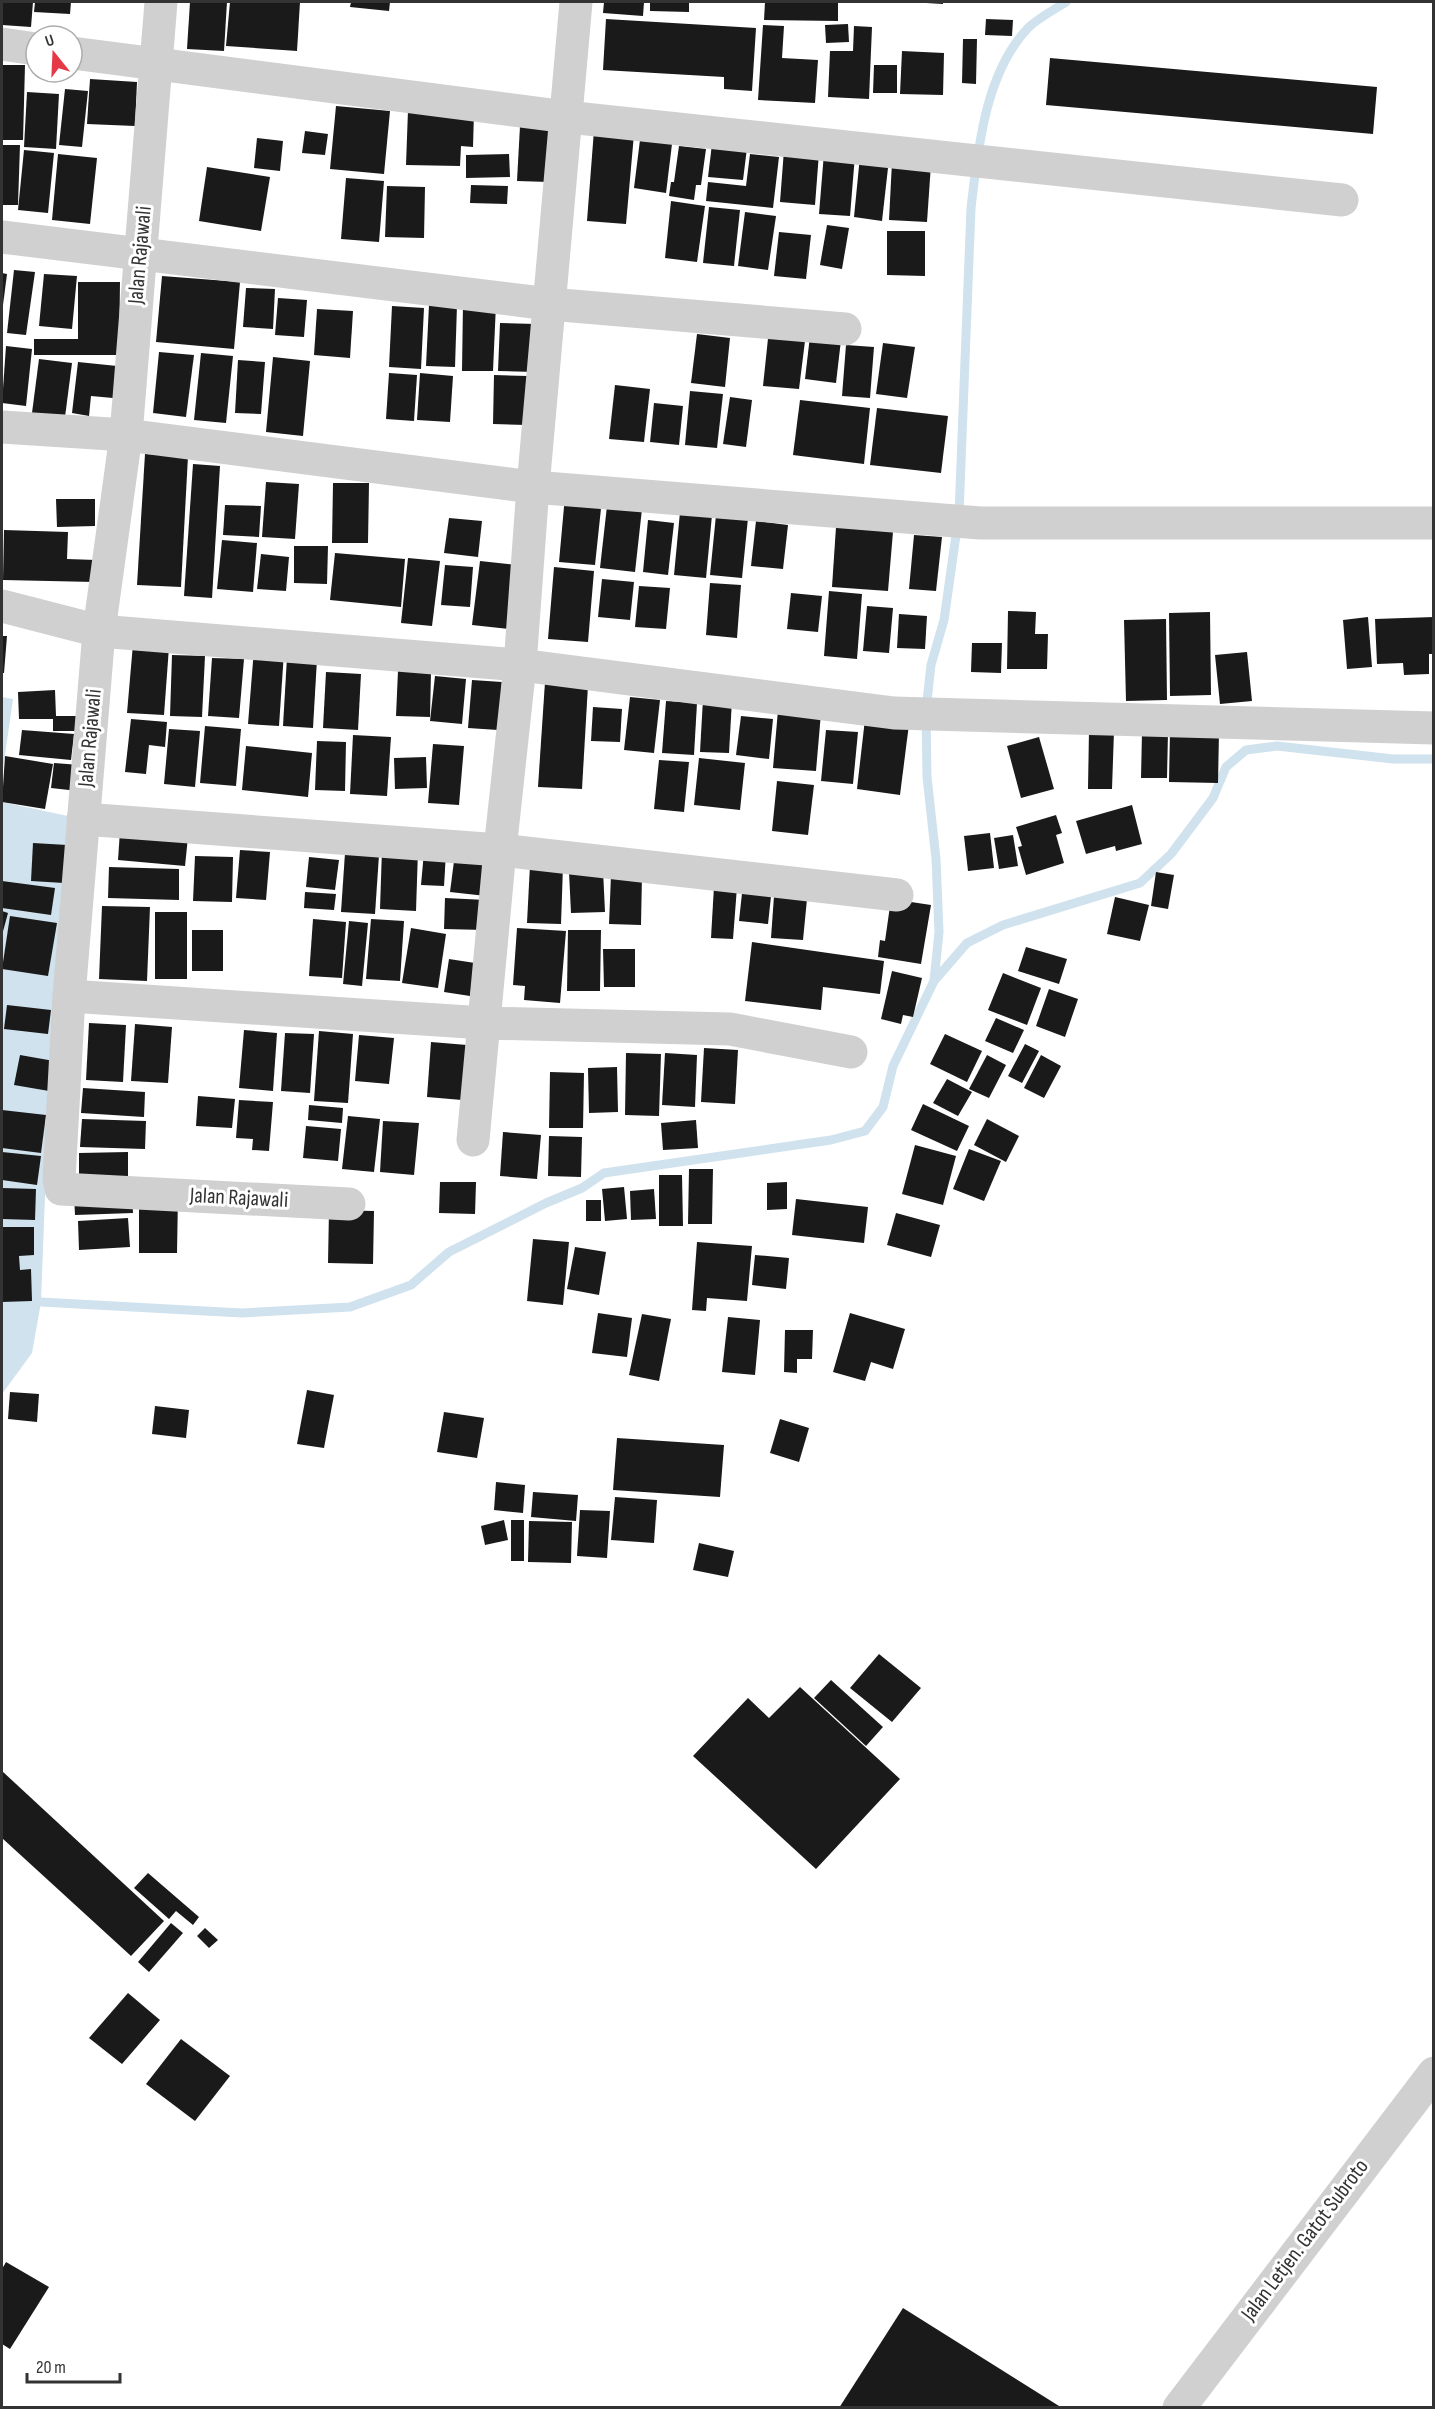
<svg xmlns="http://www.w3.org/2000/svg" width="1435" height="2409" viewBox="0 0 1435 2409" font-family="'Sofia Sans Condensed',sans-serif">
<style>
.water{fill:#cfe2ee}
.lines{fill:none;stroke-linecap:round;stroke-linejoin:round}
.stream{stroke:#cfe2ee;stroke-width:9}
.building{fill:#1a1a1a}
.minor{stroke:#d0d0d0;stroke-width:33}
.labels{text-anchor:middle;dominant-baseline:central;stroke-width:6;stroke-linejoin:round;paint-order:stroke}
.street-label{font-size:22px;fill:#333;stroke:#fff}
</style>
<rect width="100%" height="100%" fill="#fff"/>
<g class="water">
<path d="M2 697 13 699 2 776Z"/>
<path d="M2 802 68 816 49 1091 41 1302 32 1353 2 1394Z"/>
</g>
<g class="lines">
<g class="stream">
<path d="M934 981 967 943 1003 925 1140 883 1171 854 1213 798 1226 767 1246 750 1277 746 1393 759H1434"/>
<path d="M41 1302 242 1313 350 1307 411 1285 449 1252 546 1203 582 1188 604 1173 831 1140 865 1131 883 1107 893 1066 934 981 939 932 936 859 927 777 926 710 931 665 944 620 959 514 971 208C978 149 985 73 1028 28 1038 18 1054 10 1066 2"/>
</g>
</g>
<g class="building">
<path d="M2 2H33L31 27 2 25Z"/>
<path d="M35 2H71L70 14 34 12Z"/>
<path d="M190 2H227L224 51 187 49Z"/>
<path d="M230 2H300L297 51 226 46Z"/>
<path d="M351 2H390L389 11 350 7Z"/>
<path d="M604 2H644L643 16 603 13Z"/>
<path d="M650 2H689V12L650 11Z"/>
<path d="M765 2H838V21L764 20Z"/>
<path d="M926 2H943V4L926 3Z"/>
<path d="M606 19 756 28 752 91 724 89V77L603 70Z"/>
<path d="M986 19 1013 20 1012 36 985 35Z"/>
<path d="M848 24 849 42 826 43 825 25Z"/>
<path d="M763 25 784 26 782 58 818 60 815 103 758 100Z"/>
<path d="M854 26 872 27 869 99 828 97 830 51H853Z"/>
<path d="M963 39H977L976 84 962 83Z"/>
<path d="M902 51 944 53 943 95 900 94Z"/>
<path d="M1050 58 1377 87 1373 134 1046 105Z"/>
<path d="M2 65H25L23 140H2Z"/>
<path d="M874 65H897V93H873Z"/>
<path d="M90 79 137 82 135 126 87 124Z"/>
<path d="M65 89 88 91 82 147 59 145Z"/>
<path d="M27 92 59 94 56 149 24 147Z"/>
<path d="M336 106 390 111 384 174 330 169Z"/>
<path d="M408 110 474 112 473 147 461 146 460 166 406 165Z"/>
<path d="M520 126 552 128 549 182 517 181Z"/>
<path d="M594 130 634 134 626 224 587 221Z"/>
<path d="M305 131 328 134 325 155 302 153Z"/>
<path d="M641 132 673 136 666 193 634 188Z"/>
<path d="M257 138 283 141 280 171 254 168Z"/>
<path d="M712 144 747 148 743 180 708 177Z"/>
<path d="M2 145H20L18 205H2Z"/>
<path d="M679 146 706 149 701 185H696L694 200 669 196 671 182H674Z"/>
<path d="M24 150 54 153 48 213 18 210Z"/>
<path d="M784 150 819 153 815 205 780 202Z"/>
<path d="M824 153 855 155 850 216 819 214Z"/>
<path d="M58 154 97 158 90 224 52 220Z"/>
<path d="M509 154 510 177 466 178V155Z"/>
<path d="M750 154 779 157 773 208 706 201 708 182 746 186Z"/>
<path d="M860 156 889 159 882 221 854 217Z"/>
<path d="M892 162 931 164 927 222 889 220Z"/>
<path d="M207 167 270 177 261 231 199 221Z"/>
<path d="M346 178 384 181 379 242 341 239Z"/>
<path d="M471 185 508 186 507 204 470 203Z"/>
<path d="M387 186 425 187 424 238 385 237Z"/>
<path d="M671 201 705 206 697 262 665 258Z"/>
<path d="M709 207 740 210 734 266 703 263Z"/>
<path d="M745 212 776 216 768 270 738 266Z"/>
<path d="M827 225 849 228 842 269 820 265Z"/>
<path d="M887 231H925V276L887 275Z"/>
<path d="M779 232 811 235 806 279 774 276Z"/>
<path d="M14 270 35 272 26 335 7 333Z"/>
<path d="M2 273 7 274 3 305H2Z"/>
<path d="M44 274 77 276 72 329 39 326Z"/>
<path d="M162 276 240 282 234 349 156 342Z"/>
<path d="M78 282H120L119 355H34V339H78Z"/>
<path d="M246 288 275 289 273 329 243 327Z"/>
<path d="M278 298 307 300 304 337 275 335Z"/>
<path d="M463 303 496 304 493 371H462Z"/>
<path d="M429 305H457L455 367 426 366Z"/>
<path d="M392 306 424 308 421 369 389 367Z"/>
<path d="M317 309 353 311 350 358 314 355Z"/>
<path d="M500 323 536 324 534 372 498 371Z"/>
<path d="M769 329 806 333 799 389 763 386Z"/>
<path d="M697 334 730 338 725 387 691 383Z"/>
<path d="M810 336 841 340 836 383 805 379Z"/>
<path d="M883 343 915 347 907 398 876 394Z"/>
<path d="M846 345 874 347 870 398 842 396Z"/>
<path d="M6 346 32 349 26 406 2 403Z"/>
<path d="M159 352 194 355 186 417 153 413Z"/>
<path d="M201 353 233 356 226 423 194 420Z"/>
<path d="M273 357 310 361 303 436 266 432Z"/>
<path d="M39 359 72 363 65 417 32 413Z"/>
<path d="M238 360 265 362 261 414 235 413Z"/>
<path d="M78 362 117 366 113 398 91 396 89 416 72 413Z"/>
<path d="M389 373 417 375 414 421 386 419Z"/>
<path d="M420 373 453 376 450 422 417 420Z"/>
<path d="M494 375 528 376 527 425 493 424Z"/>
<path d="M615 385 650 389 644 442 609 439Z"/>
<path d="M690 391 723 394 717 448 685 445Z"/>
<path d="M730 397 752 400 746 447 723 444Z"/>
<path d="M800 400 870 408 864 464 793 455Z"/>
<path d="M654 403 683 406 679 445 650 442Z"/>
<path d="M877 408 948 416 941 473 870 465Z"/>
<path d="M145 454 188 456 181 587 137 585Z"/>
<path d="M193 464 220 466 212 598 184 596Z"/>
<path d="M266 482 299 484 295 539 262 537Z"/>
<path d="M333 483H369L368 543H332Z"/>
<path d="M565 496 602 499 595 565 559 562Z"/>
<path d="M56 499H95V526L57 527Z"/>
<path d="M225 505 261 506 259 537 223 535Z"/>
<path d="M607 506 642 509 635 572 600 568Z"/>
<path d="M680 512 712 515 706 578 674 575Z"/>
<path d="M716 515 748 518 742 578 710 575Z"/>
<path d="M449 518 482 521 478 557 444 553Z"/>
<path d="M648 520 674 523 668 575 643 572Z"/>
<path d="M894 520 888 591 832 587 836 527Z"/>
<path d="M756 521 788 525 783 569 751 566Z"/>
<path d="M4 530 68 532 67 559 96 560 95 582 3 580Z"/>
<path d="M914 535 942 537 936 591 909 589Z"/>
<path d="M222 540 257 543 253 592 217 589Z"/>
<path d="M294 546H328L327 584 294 583Z"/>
<path d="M335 553 405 559 401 607 330 600Z"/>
<path d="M261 554 289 557 286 591 257 589Z"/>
<path d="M408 558 440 561 432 626 401 623Z"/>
<path d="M480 561 517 565 509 629 472 625Z"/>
<path d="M445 565 473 567 470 607 441 605Z"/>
<path d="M554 567 594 571 588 642 548 639Z"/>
<path d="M602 579 634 582 630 620 598 617Z"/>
<path d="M710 583 741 585 737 638 706 635Z"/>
<path d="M639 586 670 588 666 629 635 627Z"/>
<path d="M829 591 862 594 857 659 824 656Z"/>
<path d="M791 593 822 596 818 632 787 629Z"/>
<path d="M867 606 893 608 889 653 863 651Z"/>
<path d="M1008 611 1036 612 1035 634H1048L1047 669H1007Z"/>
<path d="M1210 612 1211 695 1170 696 1169 613Z"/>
<path d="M899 614 927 616 925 649 897 648Z"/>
<path d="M1368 617 1372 667 1347 669 1343 620Z"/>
<path d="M1434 617V654H1429V674L1404 675 1403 663 1377 664 1375 619Z"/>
<path d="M1166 619 1167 700 1126 701 1124 620Z"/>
<path d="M2 636H7L4 673H2Z"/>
<path d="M972 643H1002L1001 673 971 672Z"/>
<path d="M133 644 169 647 164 715 127 713Z"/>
<path d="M254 649 284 652 279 726 248 724Z"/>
<path d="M1247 652 1252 701 1220 704 1215 655Z"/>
<path d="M172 655 205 656 202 717 170 716Z"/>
<path d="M287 657 317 659 313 728 283 726Z"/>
<path d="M212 658 244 659 239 718 208 716Z"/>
<path d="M398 671 431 672 430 717 396 716Z"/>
<path d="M326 672 361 674 358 730 323 728Z"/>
<path d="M435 676 466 679 462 724 430 721Z"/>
<path d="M472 680 502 682 498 730 468 728Z"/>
<path d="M545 682 588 685 582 789 538 787Z"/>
<path d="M55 690 56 716H78L79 731H53V719H19L18 692Z"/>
<path d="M630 697 660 700 654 753 624 750Z"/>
<path d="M703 699 732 700 729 753 700 752Z"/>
<path d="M666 701 697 703 694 755 662 753Z"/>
<path d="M593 707 622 709 620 742 591 741Z"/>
<path d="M778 710 821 713 816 771 773 768Z"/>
<path d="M741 716 773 719 769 759 736 755Z"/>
<path d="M131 719 167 722 165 747 149 745 146 774 125 772Z"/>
<path d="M865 719 909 724 900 795 857 789Z"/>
<path d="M205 726 241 729 236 786 200 783Z"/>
<path d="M169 729 200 731 195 787 164 784Z"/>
<path d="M22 730 74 734 71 760 19 755Z"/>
<path d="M826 730 858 732 853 784 821 781Z"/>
<path d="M1089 730 1114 731 1112 789H1088Z"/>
<path d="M1170 731 1219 732 1218 783 1169 782Z"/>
<path d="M1142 732H1168L1167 778H1141Z"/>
<path d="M353 735 391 737 387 796 350 794Z"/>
<path d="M1039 737 1054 789 1021 798 1007 746Z"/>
<path d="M317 741 346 742 345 791 315 790Z"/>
<path d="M433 744 464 746 459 805 428 803Z"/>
<path d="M246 746 312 753 308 797 242 790Z"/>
<path d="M5 756 53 764 45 809 2 802Z"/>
<path d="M426 757 427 788 395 789 394 758Z"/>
<path d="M699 758 745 763 740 810 694 805Z"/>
<path d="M659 760 689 762 684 812 654 809Z"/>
<path d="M54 763 80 765 78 791 51 788Z"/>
<path d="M777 781 814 785 808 835 772 831Z"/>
<path d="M1132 805 1142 844 1116 851 1115 846 1086 854 1076 821Z"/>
<path d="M1056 815 1062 833 1056 835 1064 863 1026 875 1018 847 1022 846 1016 827Z"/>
<path d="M120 831 188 837 185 866 118 860Z"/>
<path d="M990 833 994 868 968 871 964 836Z"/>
<path d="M1013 835 1018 866 999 869 994 838Z"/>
<path d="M33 843 67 845 64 883 31 881Z"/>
<path d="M382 849 418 850 416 911 380 909Z"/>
<path d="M240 850 270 852 266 900 236 898Z"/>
<path d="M424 852 446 853 444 886 421 885Z"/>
<path d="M345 853 379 855 375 914 341 912Z"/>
<path d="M195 856 233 857 232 902 193 901Z"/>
<path d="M309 857 339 860 335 890 306 887Z"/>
<path d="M454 861 490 865 486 896 450 892Z"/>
<path d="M530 865 563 866 561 924 527 923Z"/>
<path d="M109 867 179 869V900L108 898Z"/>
<path d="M603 870 605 912 571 913 569 872Z"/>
<path d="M1156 872 1174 875 1168 909 1151 906Z"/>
<path d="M611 875H642L641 925 609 924Z"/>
<path d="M2 881 55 888 51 915 2 908Z"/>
<path d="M743 884 772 887 768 924 739 921Z"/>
<path d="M714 886 737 887 733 939 711 938Z"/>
<path d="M305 892 336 894 334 910 304 908Z"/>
<path d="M774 896 807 899 803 940 771 938Z"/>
<path d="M1115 897 1149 905 1140 941 1107 934Z"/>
<path d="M445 898 486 900 485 930 444 929Z"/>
<path d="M891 899 931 905 921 964 878 957 880 940 885 941Z"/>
<path d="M102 906 150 907 147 981 99 979Z"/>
<path d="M2 911 8 913 2 935Z"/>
<rect x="155" y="912" width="32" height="67"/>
<path d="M10 916 57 923 48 976 2 969Z"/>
<path d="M313 919 346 922 342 978 309 976Z"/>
<path d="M371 919 404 921 400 981 366 979Z"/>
<path d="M349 921 368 923 362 986 343 984Z"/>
<path d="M411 928 446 934 438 988 402 983Z"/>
<path d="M517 928 566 931 560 1003 524 1000 525 986 513 985Z"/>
<rect x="192" y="930" width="31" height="41"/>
<path d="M568 930H601L600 991H567Z"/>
<path d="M752 942 884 961 880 994 823 987 821 1010 745 1001Z"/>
<path d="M1026 947 1067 959 1059 984 1018 971Z"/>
<path d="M603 949H635V987H604Z"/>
<path d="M449 959 475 963 470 996 444 992Z"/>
<path d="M892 971 922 978 913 1017 903 1015 901 1024 881 1019Z"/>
<path d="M1003 973 1041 988 1027 1025 988 1010Z"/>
<path d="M1049 989 1078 999 1065 1037 1036 1026Z"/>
<path d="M7 1005 51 1010 48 1034 4 1029Z"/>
<path d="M996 1018 1024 1030 1013 1053 985 1041Z"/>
<path d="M89 1023 126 1025 123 1082 86 1080Z"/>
<path d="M135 1024 172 1027 168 1083 131 1081Z"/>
<path d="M244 1030 277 1033 273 1091 239 1088Z"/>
<path d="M319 1031 353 1034 348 1103 314 1101Z"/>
<path d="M285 1033 314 1034 310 1093 281 1091Z"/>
<path d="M945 1034 982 1051 967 1082 930 1064Z"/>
<path d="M359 1035 394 1038 389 1084 355 1081Z"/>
<path d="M431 1042 467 1045 462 1100 427 1097Z"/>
<path d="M1025 1044 1039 1051 1022 1083 1008 1076Z"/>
<path d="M704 1048 738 1050 735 1104 701 1102Z"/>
<path d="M626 1053 661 1054 659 1116 625 1115Z"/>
<path d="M665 1053 697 1055 695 1107 662 1105Z"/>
<path d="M20 1055 54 1061 49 1091 14 1085Z"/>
<path d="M987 1055 1006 1065 989 1098 969 1089Z"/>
<path d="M1041 1055 1061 1066 1044 1098 1024 1088Z"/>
<path d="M617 1067 618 1112 589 1113 588 1068Z"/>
<path d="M550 1072 584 1073 583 1128H549Z"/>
<path d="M947 1079 972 1092 958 1116 933 1103Z"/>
<path d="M83 1088 145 1092 144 1117 81 1113Z"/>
<path d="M198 1096 235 1099 232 1128 196 1126Z"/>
<path d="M239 1100 273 1102 269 1151 252 1150 253 1139 236 1138Z"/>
<path d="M923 1104 969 1126 957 1151 911 1130Z"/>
<path d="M309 1105 343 1108 342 1123 308 1120Z"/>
<path d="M2 1110 46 1115 41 1153 2 1148Z"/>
<path d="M348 1116 380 1119 374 1172 342 1169Z"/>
<path d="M82 1119 146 1121 145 1149 80 1147Z"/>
<path d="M987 1119 1019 1136 1006 1162 974 1145Z"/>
<path d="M696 1120 698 1148 663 1150 661 1123Z"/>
<path d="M383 1121 419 1123 414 1175 380 1172Z"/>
<path d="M306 1126 341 1129 338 1161 303 1158Z"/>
<path d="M503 1132 541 1135 537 1179 500 1176Z"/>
<path d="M549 1136 582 1137 581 1177 548 1176Z"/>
<path d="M915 1145 956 1156 943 1205 902 1194Z"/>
<path d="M969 1149 1001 1161 984 1201 953 1189Z"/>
<path d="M2 1152 41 1156 37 1185 2 1180Z"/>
<path d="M128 1152V1178L79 1179V1153Z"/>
<path d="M689 1169H713L712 1224H688Z"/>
<path d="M659 1175H682L683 1226H659Z"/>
<path d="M440 1182H476L475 1214 439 1213Z"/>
<path d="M787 1182V1209L767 1210V1183Z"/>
<path d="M624 1187 627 1219 605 1221 602 1189Z"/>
<path d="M2 1188 36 1189 35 1220 2 1219Z"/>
<path d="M654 1189 656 1219 631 1220 630 1191Z"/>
<path d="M132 1193 133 1213 75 1215 74 1195Z"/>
<path d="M139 1195H178L177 1253H139Z"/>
<path d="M796 1199 868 1207 864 1243 792 1235Z"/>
<rect x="586" y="1200" width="15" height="21"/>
<path d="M329 1210 374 1211 373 1264 328 1263Z"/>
<path d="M896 1213 940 1225 931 1257 887 1245Z"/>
<path d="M128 1218 130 1247 79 1250 78 1221Z"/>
<path d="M2 1227H34V1255L19 1256 20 1270 31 1269 32 1301 2 1302Z"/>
<path d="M533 1239 569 1242 563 1305 527 1301Z"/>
<path d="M697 1242 752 1246 747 1301 707 1298 706 1311 692 1310Z"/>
<path d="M575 1247 606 1252 599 1295 567 1289Z"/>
<path d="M755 1255 789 1258 786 1289 752 1285Z"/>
<path d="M598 1313 632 1318 627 1357 592 1353Z"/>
<path d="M850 1313 905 1329 893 1369 871 1362 865 1381 833 1372Z"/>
<path d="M642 1314 671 1319 659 1381 629 1375Z"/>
<path d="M728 1317 760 1320 755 1375 722 1372Z"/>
<path d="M785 1330H813L812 1359H797V1373L784 1372Z"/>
<path d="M307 1390 334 1395 324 1448 297 1444Z"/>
<path d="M10 1392 39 1394 37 1422 8 1419Z"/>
<path d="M155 1406 189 1410 186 1438 152 1434Z"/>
<path d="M444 1412 484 1418 477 1458 437 1452Z"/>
<path d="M780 1419 809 1428 799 1462 770 1453Z"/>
<path d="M617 1438 724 1445 720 1497 613 1490Z"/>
<path d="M496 1482 525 1485 523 1513 494 1510Z"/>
<path d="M533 1492 578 1495 576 1521 531 1517Z"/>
<path d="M615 1497 657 1500 654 1543 611 1540Z"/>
<path d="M580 1510 610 1511 607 1558 577 1556Z"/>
<path d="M504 1520 508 1540 485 1545 481 1526Z"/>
<rect x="511" y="1520" width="13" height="41"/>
<path d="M529 1521 572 1522 571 1563 528 1562Z"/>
<path d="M699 1543 734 1551 728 1577 693 1570Z"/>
<path d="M879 1654 921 1688 892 1722 850 1688Z"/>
<path d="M831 1680 883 1727 866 1746 814 1698Z"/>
<path d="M800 1687 900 1779 816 1869 693 1756 748 1698 769 1718Z"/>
<path d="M2 1771 164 1921 131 1956 2 1838Z"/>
<path d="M148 1873 199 1917 193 1925 176 1911 169 1919 134 1888Z"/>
<path d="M171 1923 183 1933 149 1972 138 1962Z"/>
<path d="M205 1928 218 1940 209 1948 197 1936Z"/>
<path d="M128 1993 160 2020 122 2064 89 2038Z"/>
<path d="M181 2039 230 2076 195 2121 146 2084Z"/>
<path d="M6 2262 49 2287 10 2349 2 2344V2269Z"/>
<path d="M903 2308 1059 2406 839 2408Z"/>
</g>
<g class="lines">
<g class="minor">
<path d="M161 2 126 435 99 631 69 996 59 1179 61 1189 349 1204"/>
<path d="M2 44 36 49"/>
<path d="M72 53 567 117 1342 200"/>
<path d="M2 237 549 304 845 329"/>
<path d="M2 427 126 435 533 487 980 523H1434"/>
<path d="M2 606 99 631 520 665 894 713 1434 728"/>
<path d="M83 819 500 850 897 895"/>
<path d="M69 996 484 1023 730 1029 851 1052"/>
<path d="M473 1140 500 850 520 665 533 487 576 2"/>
<path d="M1179 2408 1434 2073"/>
</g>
</g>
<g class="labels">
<g class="street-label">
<text transform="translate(140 255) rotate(-85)">Jalan Rajawali</text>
<text transform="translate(90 738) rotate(-85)">Jalan Rajawali</text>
<text transform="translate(239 1198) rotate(3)">Jalan Rajawali</text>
<text transform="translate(1305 2240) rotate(-53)">Jalan Letjen. Gatot Subroto</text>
</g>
</g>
<rect width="1435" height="2409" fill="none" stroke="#333333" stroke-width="6"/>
<g transform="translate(54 54) rotate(342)"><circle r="28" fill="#ffffff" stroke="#adadad" stroke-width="1.5"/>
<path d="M0-4.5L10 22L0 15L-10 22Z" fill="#e63946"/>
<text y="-9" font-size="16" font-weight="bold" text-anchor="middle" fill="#333333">U</text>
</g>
<path d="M27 2373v9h93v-9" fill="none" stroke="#333333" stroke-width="3"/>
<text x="36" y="2373" font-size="18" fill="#333333" stroke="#ffffff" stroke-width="4.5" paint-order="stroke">20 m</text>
</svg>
